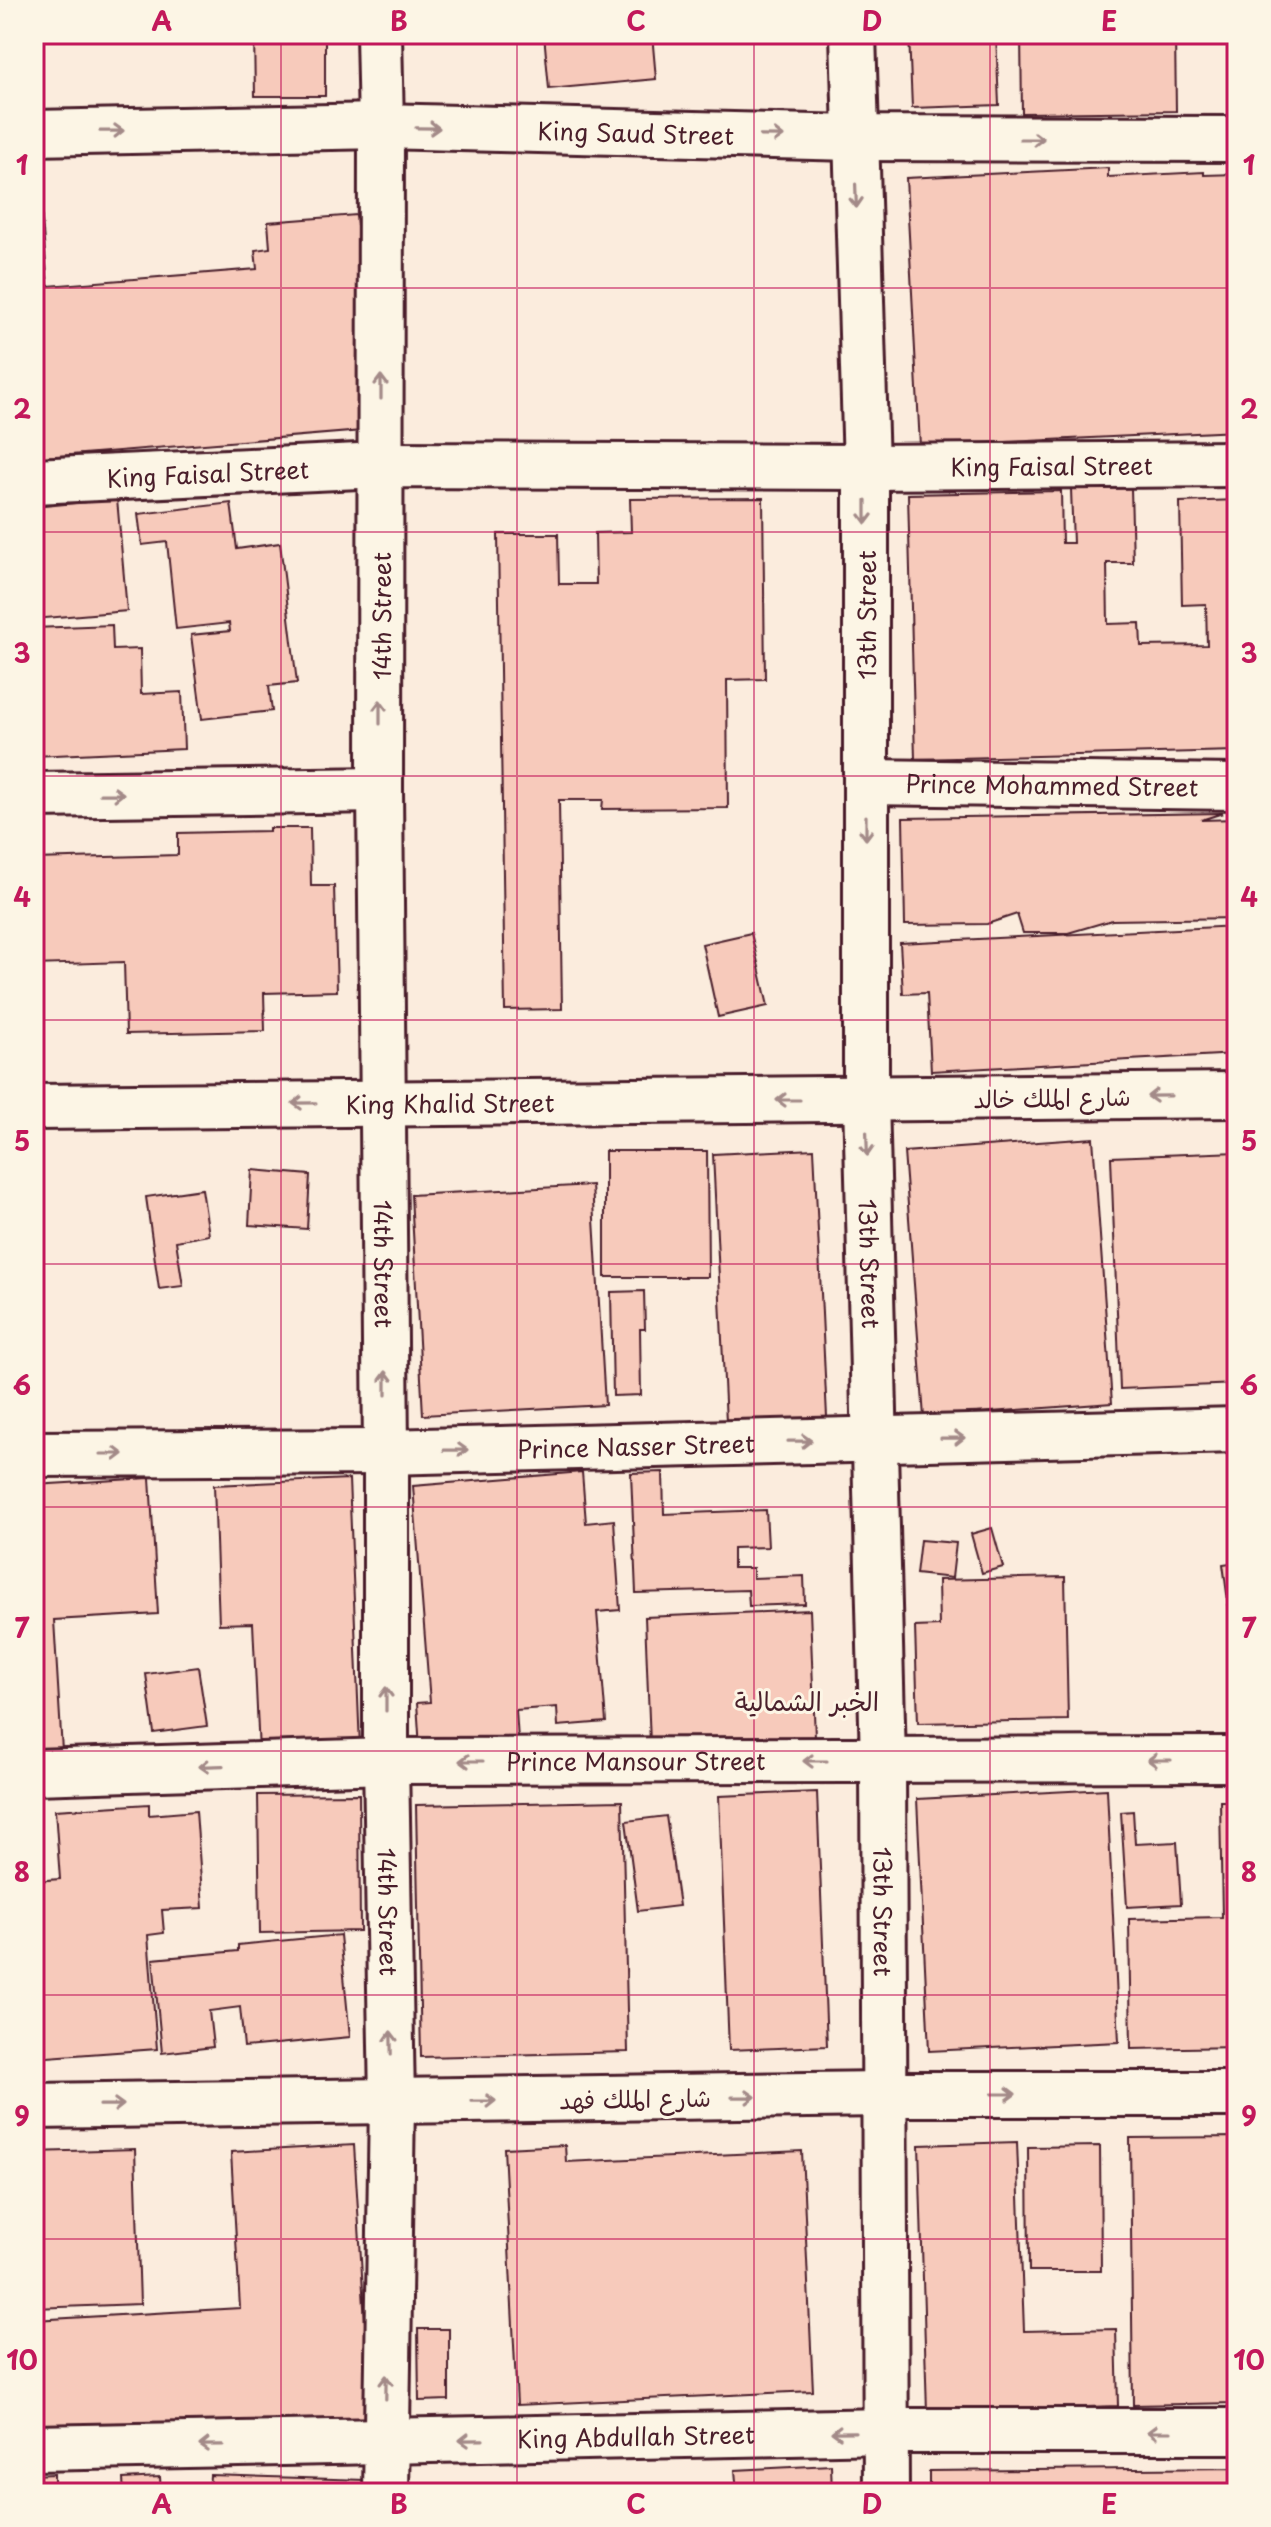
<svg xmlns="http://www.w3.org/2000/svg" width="1271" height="2527" viewBox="0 0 1271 2527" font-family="'Playpen Sans','Playpen Sans Arabic',sans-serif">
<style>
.building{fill:#f7cabb;stroke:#4a1f2b;stroke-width:2}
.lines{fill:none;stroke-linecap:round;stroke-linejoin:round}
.minor-casing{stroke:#4a1f2b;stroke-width:50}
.minor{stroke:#fcf5e5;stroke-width:44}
.oneway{stroke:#a38a88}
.grid{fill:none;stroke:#c2185b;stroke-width:2;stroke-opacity:0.55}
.labels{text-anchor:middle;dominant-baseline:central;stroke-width:6;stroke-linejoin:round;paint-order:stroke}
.street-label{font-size:24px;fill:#4a1f2b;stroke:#fcf5e5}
.neighbourhood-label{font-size:26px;fill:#4a1f2b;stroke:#fcf5e5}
.neatline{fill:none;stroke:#c2185b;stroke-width:3}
.grid-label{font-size:26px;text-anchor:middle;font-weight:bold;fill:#c2185b}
</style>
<rect width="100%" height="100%" fill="#fbecdd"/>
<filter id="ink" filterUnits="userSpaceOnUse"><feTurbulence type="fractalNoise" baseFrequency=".0125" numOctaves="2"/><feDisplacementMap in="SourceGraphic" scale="16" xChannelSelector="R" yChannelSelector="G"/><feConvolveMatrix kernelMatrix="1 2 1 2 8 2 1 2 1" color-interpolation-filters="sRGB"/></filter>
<g filter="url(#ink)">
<g class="building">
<path d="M254 34H325V96H255Z"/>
<path d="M544 34H652L656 79 549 89Z"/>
<path d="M699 34H738L699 40Z"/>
<path d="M909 34H996L999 105 912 108Z"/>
<path d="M1021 34H1175L1176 111 1022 113Z"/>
<path d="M1108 168V177L1204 172V175L1237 174V431L920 446 906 178Z"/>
<path d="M41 209 48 286 257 269 255 250 270 248 268 222 356 215 374 430 34 458V210Z"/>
<path d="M1131 488 1133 563H1107L1108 624 1140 623 1141 646 1207 645 1206 604 1182 605 1180 502 1237 500V751L915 759 908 494 1061 491 1062 543H1073L1071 489Z"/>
<path d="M763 498 765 679 727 680 728 808 602 809 603 800H559L562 1009 505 1010 498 534H558L559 584H596L595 533 631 532 630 499Z"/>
<path d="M117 499 127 611 34 619V507Z"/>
<path d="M231 503 237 549 280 543 297 683 269 686 272 711 202 719 191 635 230 631 229 623 176 629 167 542 142 545 138 514Z"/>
<path d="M112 625 113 650 140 649 141 694 182 692 184 749 34 756V628Z"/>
<path d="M1223 813 1201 820 1237 819V918L1112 920 1068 933H1023L1017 914 987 924 905 925 903 818Z"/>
<path d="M269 828H310L311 886H334L337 991 264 993 265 1031 126 1034 124 962 34 965V859L178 855V833L269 831Z"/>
<path d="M1237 926V1054L931 1071 927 993 903 994 900 943Z"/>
<path d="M751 933 768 1006 718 1017 702 944Z"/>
<path d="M34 986H38L37 1030H34Z"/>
<path d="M1093 1138 1112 1403 924 1417 904 1152Z"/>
<path d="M814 1149 827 1417 726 1422 713 1154Z"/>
<path d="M605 1151H707L708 1277H605Z"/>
<path d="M1237 1152V1384L1120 1389 1111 1157Z"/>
<path d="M252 1170 310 1175 307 1229 249 1225Z"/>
<path d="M592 1185 605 1405 423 1415 411 1195Z"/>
<path d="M202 1189 209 1235 176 1241 183 1286 159 1289 146 1197Z"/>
<path d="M644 1291 645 1329H640L641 1395 613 1396 611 1292Z"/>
<path d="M582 1472 586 1523 614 1520 620 1610 597 1612 606 1722 558 1726 557 1707 516 1710 518 1740 420 1748 417 1703 430 1702 413 1486Z"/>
<path d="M663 1472 664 1514 766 1510 768 1547 733 1548V1568H753V1578L804 1576 805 1604 749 1606 748 1590 636 1593 631 1473Z"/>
<path d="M150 1478 158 1614 54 1620 62 1751 34 1752V1485Z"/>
<path d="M349 1479 360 1747 259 1752 253 1623 219 1624 214 1485Z"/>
<path d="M992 1528 1003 1567 982 1573 971 1534Z"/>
<path d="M920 1540 956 1543 952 1578 916 1574Z"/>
<path d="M1237 1562V1646H1234L1223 1564Z"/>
<path d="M1065 1577 1068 1720 918 1723 915 1627 939 1626 938 1580Z"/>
<path d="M810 1610 815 1738 650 1744 645 1617Z"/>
<path d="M198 1667 207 1726 154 1733 146 1674Z"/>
<path d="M1107 1789 1119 2042 929 2051 917 1799Z"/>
<path d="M817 1792 827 2046 729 2050 719 1796Z"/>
<path d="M359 1794 360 1931 260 1933 258 1795Z"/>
<path d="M622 1801 628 2052 421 2057 416 1805Z"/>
<path d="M1220 1801H1237V2047L1131 2049 1129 1919 1222 1917Z"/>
<path d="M149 1804V1815L196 1811 203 1908 162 1910 164 1933 148 1935 157 2049 34 2058V1881L60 1879 55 1810Z"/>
<path d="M1133 1811 1135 1844 1177 1842 1181 1904 1127 1907 1121 1812Z"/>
<path d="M666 1816 679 1906 638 1911 626 1821Z"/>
<path d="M340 1935 350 2037 244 2047 240 2007 209 2011 213 2047 162 2053 153 1959 238 1951V1945Z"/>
<path d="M1237 2137V2403L1133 2405 1130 2138Z"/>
<path d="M1017 2142 1024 2331 1116 2329 1118 2406 927 2412 919 2145Z"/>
<path d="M354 2145 371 2420 34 2439V2320L240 2308 231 2152Z"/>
<path d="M565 2145 566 2162 802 2151 813 2391 517 2405 504 2148Z"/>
<path d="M1100 2146 1101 2271H1029L1028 2147Z"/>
<path d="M135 2149 140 2304 34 2308V2152Z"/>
<path d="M418 2329H449V2400L419 2401Z"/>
<path d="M831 2465 832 2493H737L735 2470Z"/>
<path d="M1237 2468V2493H929V2471Z"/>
<path d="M54 2474V2493H34V2475Z"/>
<path d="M210 2475 365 2480V2493H209Z"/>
<path d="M160 2477 161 2493H124L123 2479Z"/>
</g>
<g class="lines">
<defs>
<g id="minor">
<path id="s1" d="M379 34 381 126 380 790 386 1452V1761L392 2102 386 2493"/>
<path id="s2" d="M853 34 866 467V1099L883 1761 886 2493"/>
<path id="s3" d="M34 133 381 126 854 138 1237 139"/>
<path id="s4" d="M34 481 381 465 866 467 1237 464"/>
<path id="s5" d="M866 782 1237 787"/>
<path d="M34 795 380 790"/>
<path id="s6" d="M34 1107 1237 1095"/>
<path id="s7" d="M34 1454 386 1452 1237 1430"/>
<path id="s8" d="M34 1772 386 1761 1237 1759"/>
<path d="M34 2106 884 2094H1237"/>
<path id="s9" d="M34 2448 886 2431H1237"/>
</g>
</defs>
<use href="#minor" class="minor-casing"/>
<use href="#minor" class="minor"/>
</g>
<defs><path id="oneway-shaft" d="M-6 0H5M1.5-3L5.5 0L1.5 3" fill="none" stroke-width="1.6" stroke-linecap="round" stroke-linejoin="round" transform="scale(2)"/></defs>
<g class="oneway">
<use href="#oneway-shaft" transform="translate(428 128) rotate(1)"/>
<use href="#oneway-shaft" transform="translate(112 131) rotate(-1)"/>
<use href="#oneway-shaft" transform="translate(772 136) rotate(1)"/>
<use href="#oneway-shaft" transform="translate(1032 139)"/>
<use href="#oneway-shaft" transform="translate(856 196) rotate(88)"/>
<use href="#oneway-shaft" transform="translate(381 387) rotate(-90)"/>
<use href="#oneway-shaft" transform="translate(866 512) rotate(90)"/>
<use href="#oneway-shaft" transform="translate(380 712) rotate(-90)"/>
<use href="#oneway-shaft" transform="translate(112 794) rotate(-1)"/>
<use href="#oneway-shaft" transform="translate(866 828) rotate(90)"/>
<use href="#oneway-shaft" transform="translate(1159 1096) rotate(179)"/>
<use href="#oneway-shaft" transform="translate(788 1100) rotate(180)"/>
<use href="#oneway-shaft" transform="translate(304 1103) rotate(179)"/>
<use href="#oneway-shaft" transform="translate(867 1144) rotate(88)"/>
<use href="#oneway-shaft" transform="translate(386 1383) rotate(-90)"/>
<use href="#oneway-shaft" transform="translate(953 1438) rotate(-1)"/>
<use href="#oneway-shaft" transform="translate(800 1441) rotate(-1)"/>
<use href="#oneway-shaft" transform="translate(456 1450) rotate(-1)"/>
<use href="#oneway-shaft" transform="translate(112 1454)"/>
<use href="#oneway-shaft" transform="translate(386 1699) rotate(-90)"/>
<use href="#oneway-shaft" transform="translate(1159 1760) rotate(180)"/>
<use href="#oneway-shaft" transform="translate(471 1761) rotate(180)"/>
<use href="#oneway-shaft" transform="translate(815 1761) rotate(180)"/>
<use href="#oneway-shaft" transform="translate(211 1766) rotate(178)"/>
<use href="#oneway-shaft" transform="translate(391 2043) rotate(-91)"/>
<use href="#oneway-shaft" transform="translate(1004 2094)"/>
<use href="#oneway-shaft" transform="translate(744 2097) rotate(-1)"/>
<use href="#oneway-shaft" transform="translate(484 2101) rotate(-1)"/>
<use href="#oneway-shaft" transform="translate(112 2105) rotate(-1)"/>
<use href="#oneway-shaft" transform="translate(386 2387) rotate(-89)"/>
<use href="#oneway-shaft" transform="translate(843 2432) rotate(179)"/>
<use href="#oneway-shaft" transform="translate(1159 2432) rotate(-180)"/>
<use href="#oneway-shaft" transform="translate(471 2440) rotate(179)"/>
<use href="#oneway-shaft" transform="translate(211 2445) rotate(179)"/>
</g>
</g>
<path class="grid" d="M281 34V2493M517 34V2493M754 34V2493M990 34V2493M34 288H1237M34 532H1237M34 776H1237M34 1020H1237M34 1264H1237M34 1507H1237M34 1751H1237M34 1995H1237M34 2239H1237"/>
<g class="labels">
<g class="street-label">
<text stroke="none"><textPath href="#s3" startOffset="602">King Saud Street</textPath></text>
<text stroke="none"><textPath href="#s4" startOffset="1018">King Faisal Street</textPath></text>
<text stroke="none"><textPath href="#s4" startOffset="174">King Faisal Street</textPath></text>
<text transform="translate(866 615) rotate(-90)">13th Street</text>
<text transform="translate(381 616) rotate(-90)">14th Street</text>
<text stroke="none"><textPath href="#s5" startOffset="186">Prince Mohammed Street</textPath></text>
<text transform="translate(1052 1097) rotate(-1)">شارع الملك خالد</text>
<text stroke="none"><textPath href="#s6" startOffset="416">King Khalid Street</textPath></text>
<text stroke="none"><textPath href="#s2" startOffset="1230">13th Street</textPath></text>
<text stroke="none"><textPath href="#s1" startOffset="1230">14th Street</textPath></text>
<text stroke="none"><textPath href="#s7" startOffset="602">Prince Nasser Street</textPath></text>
<text stroke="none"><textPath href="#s8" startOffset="602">Prince Mansour Street</textPath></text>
<text stroke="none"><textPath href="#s2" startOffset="1878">13th Street</textPath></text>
<text stroke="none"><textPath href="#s1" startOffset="1878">14th Street</textPath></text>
<text transform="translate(635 2098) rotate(-1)">شارع الملك فهد</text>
<text stroke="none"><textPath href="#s9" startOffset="602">King Abdullah Street</textPath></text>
</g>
<g class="neighbourhood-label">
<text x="807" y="1700">الخبر الشمالية</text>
</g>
</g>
<rect width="1271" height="2527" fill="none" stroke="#fcf5e5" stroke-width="88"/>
<rect x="44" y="44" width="1183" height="2439" class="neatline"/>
<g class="grid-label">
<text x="162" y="31">A</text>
<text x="399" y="31">B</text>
<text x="636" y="31">C</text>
<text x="872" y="31">D</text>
<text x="1109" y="31">E</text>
<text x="22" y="175">1</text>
<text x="1249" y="175">1</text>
<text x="22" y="419">2</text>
<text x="1249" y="419">2</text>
<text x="22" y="663">3</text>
<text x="1249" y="663">3</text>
<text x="22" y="907">4</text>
<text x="1249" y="907">4</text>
<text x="22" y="1151">5</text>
<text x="1249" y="1151">5</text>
<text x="22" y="1395">6</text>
<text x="1249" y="1395">6</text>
<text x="22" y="1638">7</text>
<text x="1249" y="1638">7</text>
<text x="22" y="1882">8</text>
<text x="1249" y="1882">8</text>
<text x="22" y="2126">9</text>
<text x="1249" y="2126">9</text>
<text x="22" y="2370">10</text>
<text x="1249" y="2370">10</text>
<text x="162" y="2514">A</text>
<text x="399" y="2514">B</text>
<text x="636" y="2514">C</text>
<text x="872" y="2514">D</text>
<text x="1109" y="2514">E</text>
</g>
</svg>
